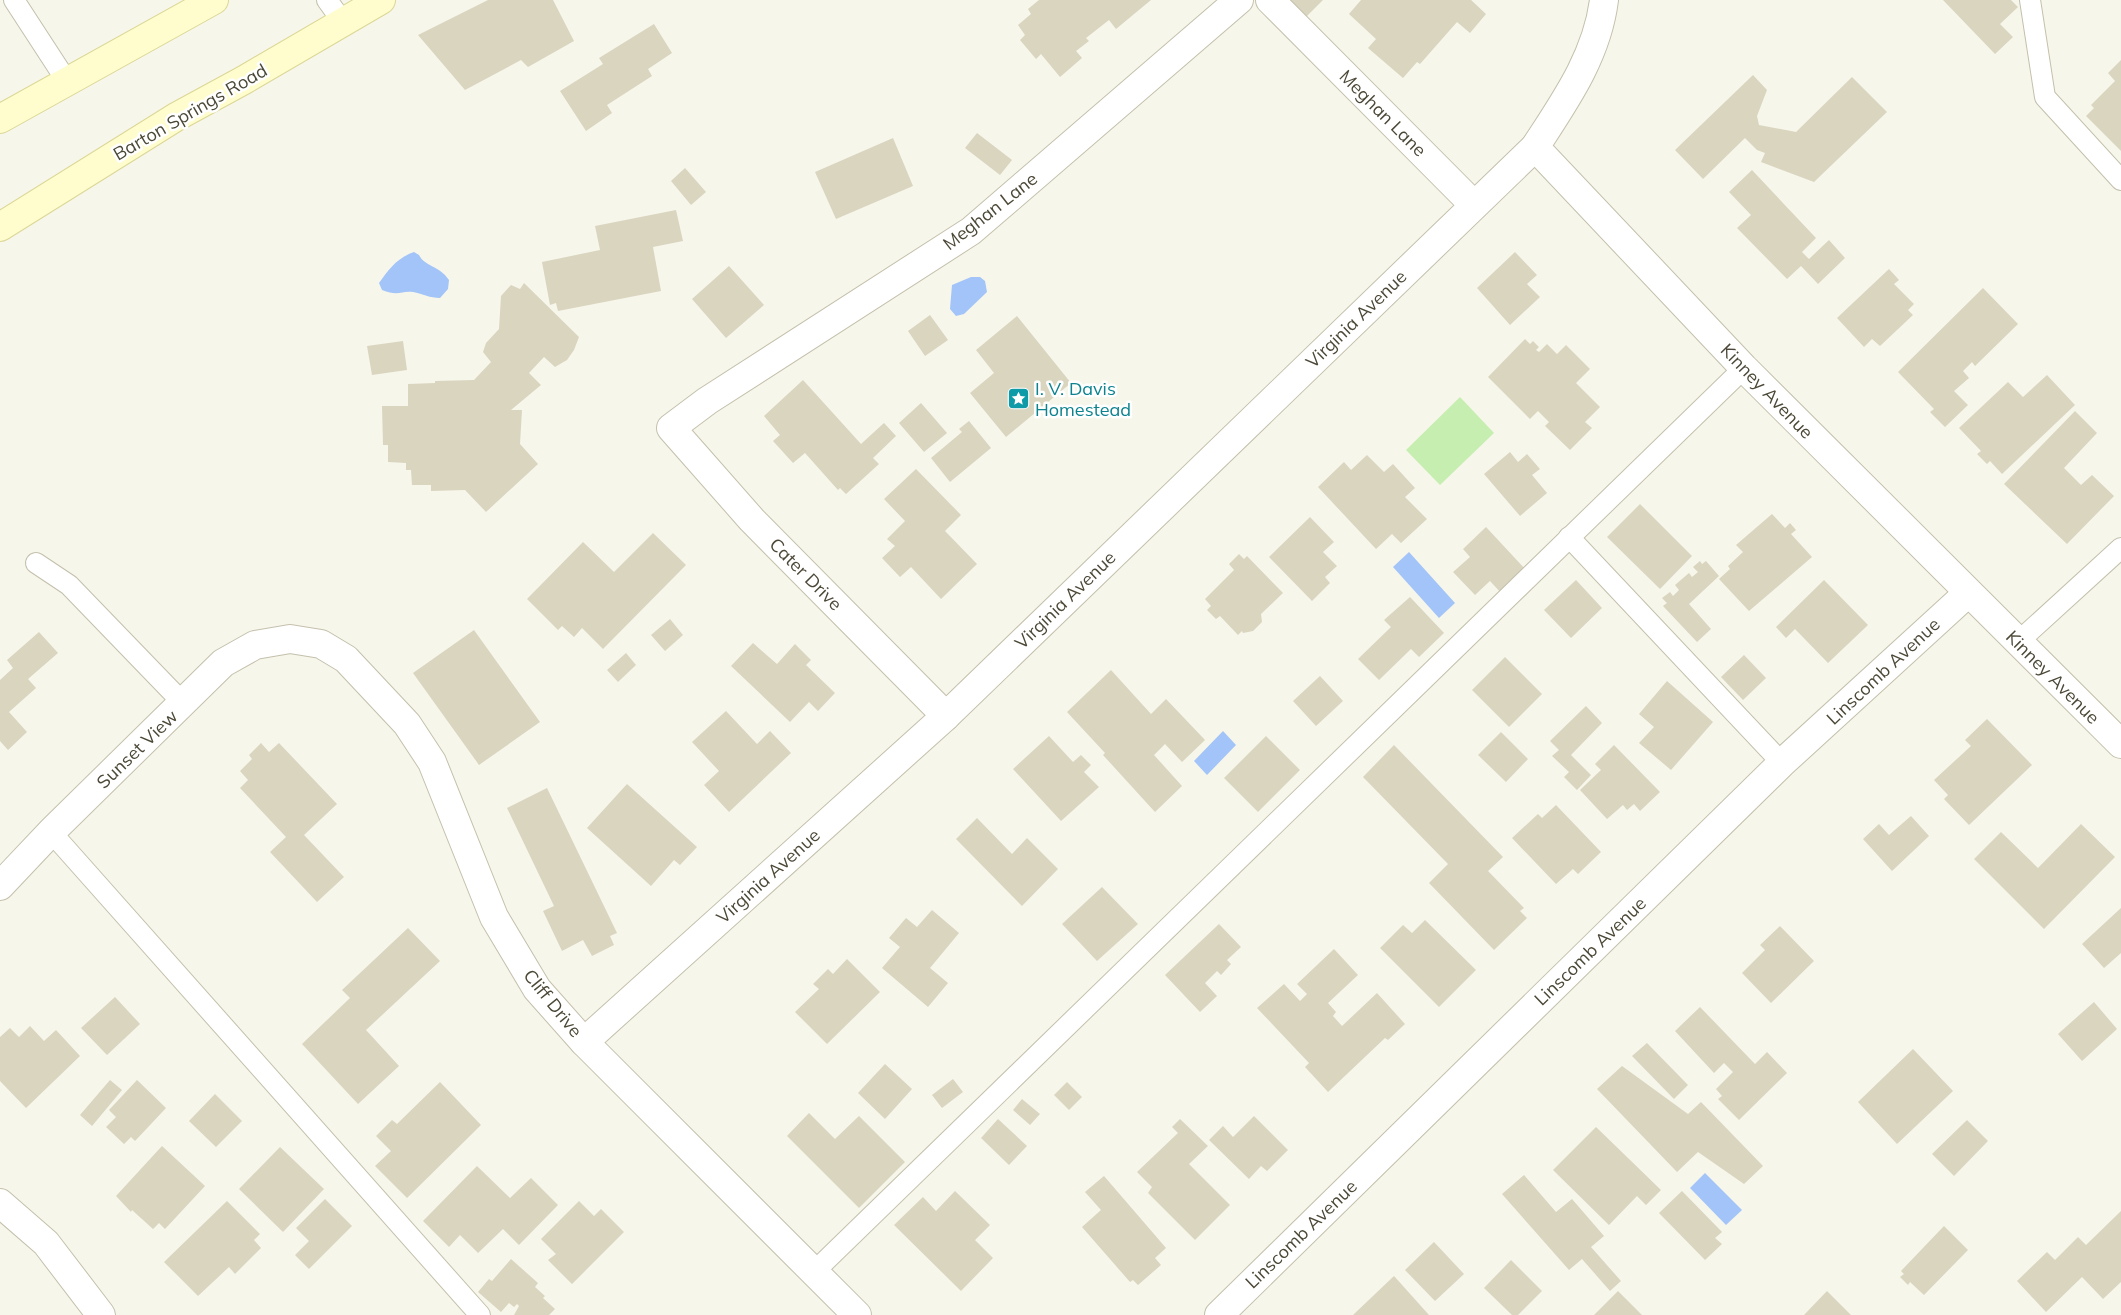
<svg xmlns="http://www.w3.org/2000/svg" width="2121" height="1315" viewBox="0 0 2121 1315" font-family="Mulish,sans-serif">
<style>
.green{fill:#c6eeb0}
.water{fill:#a2c4f8}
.building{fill:#dad5bf}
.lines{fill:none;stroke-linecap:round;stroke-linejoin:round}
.service-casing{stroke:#c4c0ac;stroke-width:22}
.minor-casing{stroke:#c4c0ac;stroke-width:30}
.tertiary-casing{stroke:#c4c0ac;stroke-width:30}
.secondary-casing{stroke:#dbd796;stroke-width:30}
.service{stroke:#fff;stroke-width:20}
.minor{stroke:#fff;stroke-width:28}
.tertiary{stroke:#fff;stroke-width:28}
.secondary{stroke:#fffdcd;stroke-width:28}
.labels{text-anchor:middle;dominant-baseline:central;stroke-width:5;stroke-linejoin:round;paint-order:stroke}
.street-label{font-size:18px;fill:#4c4837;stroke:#fff}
.culture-label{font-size:18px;fill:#0d838f;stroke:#fff;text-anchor:start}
</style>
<rect width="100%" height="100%" fill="#f7f6eb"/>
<path class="green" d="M1460 397 1494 433 1440 485 1406 450Z"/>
<g class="water">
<path d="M414 252 419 255C425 267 439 265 449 280L448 289 440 298C430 298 423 294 413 292 402 290 399 297 382 290L379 283C389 269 397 258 414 252Z"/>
<path d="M971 277H980L985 281 987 292 964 314 956 316 950 309 952 285Z"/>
<path d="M1409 552 1455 603 1439 618 1393 567Z"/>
<path d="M1223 731 1236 745 1207 775 1194 761Z"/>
<path d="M1705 1173 1742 1210 1726 1225 1690 1188Z"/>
</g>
<g class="building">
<path d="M488 0H553L574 41 528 67 521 60 465 90 418 35Z"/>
<path d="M1039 0H1151L1116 29 1109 20 1086 38 1089 41 1076 51 1082 58 1060 77 1041 54 1036 59 1020 40 1025 35 1018 25 1031 14 1028 9Z"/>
<path d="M1283 0H1323L1303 20Z"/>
<path d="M1361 0H1471L1486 14 1470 33 1457 22 1420 64 1417 62 1403 78 1368 48 1376 39 1349 14Z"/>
<path d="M1943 0H2011L2018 7 2000 24 2013 37 1995 54Z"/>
<path d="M654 24 672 53 648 69 652 76 607 105 612 113 586 131 560 91 603 64 599 58Z"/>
<path d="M2121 60V151L2086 116 2094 108 2091 105 2115 81 2108 73Z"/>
<path d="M1753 75 1767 90 1757 116 1759 125 1796 132 1852 77 1887 112 1814 182 1761 162 1765 153 1757 150 1745 138 1703 179 1675 150Z"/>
<path d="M977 133 1012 160 1000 175 965 148Z"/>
<path d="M893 138 913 186 836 219 815 172Z"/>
<path d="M685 168 706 192 691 205 671 181Z"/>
<path d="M1752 170 1816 238 1802 252 1809 259 1829 240 1845 258 1818 284 1801 266 1787 279 1737 228 1751 215 1729 192Z"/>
<path d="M676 210 683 241 653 247 661 291 558 311 556 303 550 305 542 262 600 250 595 226Z"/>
<path d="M1515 252 1537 275 1527 284 1540 297 1510 325 1477 288Z"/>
<path d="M729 266 764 305 726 338 692 299Z"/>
<path d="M1889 269 1899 280 1894 284 1914 304 1908 310 1913 315 1880 346 1872 339 1864 347 1837 318Z"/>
<path d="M524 283 579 337 574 350 567 360 555 367 544 357 529 373 541 385 511 410H522L520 444 538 464 486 512 465 490 431 491V485H412L411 470H406V463L388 462V445H383L382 406H408V384L435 383V381L474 380 491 362 483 352 486 343 499 329 501 296 511 285 520 289Z"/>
<path d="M1983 288 2018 324 1975 366 1972 362 1963 371 1969 378 1954 391 1968 405 1945 427 1930 412 1934 409 1898 372Z"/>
<path d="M930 315 948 340 925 356 908 331Z"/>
<path d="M1017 316 1071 383 1006 437 970 393 994 373 976 350Z"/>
<path d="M1525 339 1530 344 1533 341 1539 347 1536 350 1539 352 1547 344 1557 354 1566 345 1590 369 1576 383 1600 407 1585 422 1592 428 1570 450 1545 426 1549 422 1538 411 1530 419 1488 377Z"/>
<path d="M403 341 407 370 372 375 367 346Z"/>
<path d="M2047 375 2075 405 2002 474 1990 461 1987 464 1977 454 1981 451 1959 428 2008 382 2023 397Z"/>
<path d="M803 380 861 444 884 423 896 436 873 458 879 464 846 494 840 488 838 490 805 453 793 463 773 441 780 435 764 416Z"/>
<path d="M921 403 947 433 924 452 899 423Z"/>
<path d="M2075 411 2097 433 2064 468 2081 485 2092 475 2114 496 2067 544 2004 484Z"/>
<path d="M969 421 991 448 950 482 931 458 962 432 959 429Z"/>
<path d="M1510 452 1518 462 1527 454 1540 469 1532 475 1547 493 1520 516 1484 474Z"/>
<path d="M1367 455 1384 472 1393 464 1415 488 1405 497 1427 519 1401 543 1392 534 1376 549 1318 487 1344 462 1351 470Z"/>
<path d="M916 469 961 515 945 531 977 564 941 599 911 567 900 577 882 558 895 546 887 539 905 521 884 499Z"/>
<path d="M1640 504 1692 556 1660 589 1607 537Z"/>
<path d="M1772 514 1785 528 1790 523 1796 530 1791 534 1812 557 1749 611 1719 579 1730 569 1728 566 1743 552 1736 545Z"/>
<path d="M1310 517 1334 542 1323 552 1337 566 1325 577 1330 583 1312 601 1269 557Z"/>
<path d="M1486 527 1527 571 1502 594 1490 581 1475 595 1453 572 1470 557 1463 549Z"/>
<path d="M653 533 686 565 603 649 582 628 574 637 562 626 558 630 527 599 583 542 614 572Z"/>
<path d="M1239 554 1244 559 1247 556 1283 593 1261 614 1262 622 1253 631 1243 633 1242 631 1238 635 1220 616 1216 619 1207 610 1211 606 1205 599 1234 570 1229 564Z"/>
<path d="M1700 561 1702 564 1706 561 1719 576 1689 604 1711 629 1697 642 1663 606 1667 603 1662 598 1670 592 1673 596 1679 590 1675 585 1689 573 1692 577 1698 572 1693 567Z"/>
<path d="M1576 580 1602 608 1571 638 1544 610Z"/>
<path d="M1824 580 1868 625 1828 663 1795 629 1786 638 1776 627Z"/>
<path d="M1410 597 1444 633 1419 657 1411 649 1379 680 1358 659 1391 627 1384 620Z"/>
<path d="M670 619 683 635 665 651 651 635Z"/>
<path d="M474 630 540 722 479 765 413 673Z"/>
<path d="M39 632 58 653 28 679 36 688 9 712 27 732 8 750 0 741V680L13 668 7 660Z"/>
<path d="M753 643 777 664 795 644 811 660 806 665 835 693 818 711 809 702 790 722 731 666Z"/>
<path d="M626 653 636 665 618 682 607 670Z"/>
<path d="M1744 655 1766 678 1743 700 1721 677Z"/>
<path d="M1505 657 1542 694 1509 727 1472 690Z"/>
<path d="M1111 670 1151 714 1166 699 1205 740 1182 762 1165 744 1154 755 1182 786 1155 812 1103 755 1105 753 1067 712Z"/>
<path d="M1320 676 1343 701 1316 726 1293 701Z"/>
<path d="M1667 681 1713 722 1671 770 1639 743 1654 727 1639 714Z"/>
<path d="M1586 706 1602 723 1571 755 1591 775 1577 790 1564 777 1569 772 1552 756 1559 750 1550 741Z"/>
<path d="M726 711 757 744 770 731 791 753 729 812 704 785 719 771 692 742Z"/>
<path d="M1987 719 2032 765 1969 825 1944 799 1948 795 1934 780 1971 746 1965 740Z"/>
<path d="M1501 732 1528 759 1506 782 1478 755Z"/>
<path d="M1049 736 1073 762 1081 755 1091 765 1084 772 1099 787 1061 821 1013 769Z"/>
<path d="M1266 736 1300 770 1258 812 1224 778Z"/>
<path d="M261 743 269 752 279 743 337 804 304 835 344 877 317 902 270 852 286 837 240 788 248 780 240 771 252 759 249 755Z"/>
<path d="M1394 745 1503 857 1488 871 1524 908 1520 911 1527 918 1494 950 1429 883 1448 864 1363 777Z"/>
<path d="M1614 745 1660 792 1640 811 1634 804 1627 810 1623 805 1607 819 1580 790 1601 770 1595 764Z"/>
<path d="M627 784 697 847 680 865 674 860 651 886 587 828Z"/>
<path d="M547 788 617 933 610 936 614 945 592 956 583 940 562 951 543 911 554 906 507 808Z"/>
<path d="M1556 805 1601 852 1578 874 1573 869 1556 884 1512 838 1538 814 1542 818Z"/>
<path d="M1911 816 1929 836 1892 871 1863 839 1879 824 1889 835Z"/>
<path d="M977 818 1012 854 1027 838 1058 869 1022 906 956 839Z"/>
<path d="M2081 824 2115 857 2044 929 1974 859 2001 832 2038 868Z"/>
<path d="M1102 887 1138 924 1097 961 1062 924Z"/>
<path d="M2121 908V953L2104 968 2082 944Z"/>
<path d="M932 910 959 933 930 968 948 983 928 1007 882 968 900 947 889 938 906 918 917 927Z"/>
<path d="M1425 920 1476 970 1439 1007 1380 948 1403 925 1412 933Z"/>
<path d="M1219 924 1241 947 1227 960 1231 964 1221 975 1217 971 1205 983 1217 996 1200 1012 1165 975Z"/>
<path d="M1780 926 1814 961 1771 1003 1742 973 1765 950 1760 945Z"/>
<path d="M408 928 440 961 366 1030 399 1066 358 1104 302 1044 350 998 342 990Z"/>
<path d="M1334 949 1358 975 1328 1003 1336 1012 1333 1016 1342 1026 1377 993 1405 1024 1388 1040 1385 1038 1328 1092 1305 1067 1309 1063 1257 1008 1284 984 1300 1001 1307 994 1297 984Z"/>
<path d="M847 959 880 992 827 1044 795 1012 819 989 813 984 828 969 833 974Z"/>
<path d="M115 997 140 1024 107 1055 81 1028Z"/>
<path d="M2094 1002 2117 1029 2082 1061 2058 1034Z"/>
<path d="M1700 1007 1755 1064 1767 1052 1787 1073 1739 1120 1718 1099 1722 1096 1716 1089 1733 1072 1724 1063 1714 1073 1675 1031Z"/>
<path d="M30 1026 44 1041 56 1030 80 1056 26 1108 0 1081V1037L10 1028 19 1037Z"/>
<path d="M1647 1043 1688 1085 1674 1099 1632 1056Z"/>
<path d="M1913 1049 1953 1091 1897 1144 1858 1102Z"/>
<path d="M885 1064 912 1089 885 1119 858 1093Z"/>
<path d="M1622 1066 1688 1114 1701 1102 1763 1166 1744 1184 1698 1152 1677 1172 1597 1089Z"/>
<path d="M953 1079 963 1092 942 1108 932 1095Z"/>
<path d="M110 1080 122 1090 92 1126 80 1115Z"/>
<path d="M137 1080 166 1108 135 1141 131 1137 124 1144 106 1127 116 1117 109 1110Z"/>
<path d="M440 1082 481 1125 407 1198 375 1166 391 1151 376 1136 392 1120 397 1124Z"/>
<path d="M1067 1082 1082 1097 1069 1110 1054 1095Z"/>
<path d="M215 1094 242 1121 216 1147 189 1121Z"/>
<path d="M1022 1099 1040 1114 1030 1125 1013 1110Z"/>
<path d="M809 1113 835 1139 859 1116 905 1162 859 1208 787 1136Z"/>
<path d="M1254 1116 1288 1150 1267 1171 1261 1166 1249 1179 1209 1140 1223 1126 1233 1137Z"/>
<path d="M998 1119 1027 1146 1009 1165 981 1138Z"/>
<path d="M1180 1119 1208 1146 1189 1164 1230 1205 1195 1240 1148 1193 1152 1187 1137 1172 1178 1133 1172 1127Z"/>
<path d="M1967 1120 1988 1141 1954 1176 1932 1154Z"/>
<path d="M1596 1127 1661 1190 1646 1205 1637 1196 1609 1225 1553 1170Z"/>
<path d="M162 1146 205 1186 165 1229 159 1223 153 1229 132 1210 131 1212 116 1196Z"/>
<path d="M280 1147 324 1189 283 1232 239 1189Z"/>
<path d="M477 1166 510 1198 531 1178 558 1205 519 1245 503 1229 478 1253 460 1235 449 1247 423 1221Z"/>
<path d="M1524 1175 1556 1212 1572 1199 1604 1236 1591 1247 1621 1281 1610 1291 1582 1259 1569 1270 1502 1194Z"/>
<path d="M1104 1176 1166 1248 1155 1258 1161 1265 1138 1285 1133 1280 1130 1282 1082 1227 1101 1210 1085 1192Z"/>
<path d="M955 1191 990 1225 975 1240 993 1258 961 1291 894 1225 923 1197 936 1211Z"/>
<path d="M1682 1191 1722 1232 1715 1238 1722 1244 1705 1260 1659 1213Z"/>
<path d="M325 1199 352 1226 309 1269 295 1255 309 1241 296 1228Z"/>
<path d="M227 1201 260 1234 254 1240 261 1248 235 1274 229 1267 198 1296 164 1262Z"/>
<path d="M579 1201 594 1216 601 1209 624 1232 572 1284 548 1260 556 1254 541 1239Z"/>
<path d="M2121 1211V1282L2103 1299 2082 1277 2046 1312 2017 1281 2047 1252 2055 1260 2078 1237 2086 1245Z"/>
<path d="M1944 1226 1968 1250 1924 1295 1910 1282 1908 1285 1900 1277 1904 1274 1901 1271Z"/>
<path d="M1434 1242 1464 1274 1435 1301 1405 1270Z"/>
<path d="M511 1259 538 1283 535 1287 545 1296 543 1298 555 1309 549 1315H514L519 1306 517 1304 514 1307 509 1303 501 1312 478 1292 489 1279 492 1281Z"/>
<path d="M1511 1260 1542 1291 1518 1315H1512L1484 1288Z"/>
<path d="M1394 1276 1429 1315H1353Z"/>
<path d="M1618 1291 1642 1315H1594Z"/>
<path d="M1827 1291 1851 1315H1804Z"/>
</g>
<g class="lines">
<defs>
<g id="service">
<path d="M14 0 68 83"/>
<path d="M327 0 343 22"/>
<path d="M2030 0 2045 97 2121 180"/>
<path d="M1569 537 1782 763"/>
<path d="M36 563 69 585 183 703"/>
<path d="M2018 642 2121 548"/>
<path d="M51 832 480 1315"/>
<path d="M815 1271 1744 368"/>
</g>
<g id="minor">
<path d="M1270 0 1474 205"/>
<path d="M946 716 752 520 671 428 707 401 971 231 1239 0"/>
<path d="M0 886 51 832 223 663 255 645 290 639 321 644 346 659 407 724 432 762 494 917 537 989 584 1042 857 1315"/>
<path d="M584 1042 946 716 1535 147"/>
<path d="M0 1203 46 1243 101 1315"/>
<path d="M1219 1315 1782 763 1968 593"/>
</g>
<path id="tertiary" d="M1604 0C1597 56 1565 101 1535 147L1744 368 2121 744"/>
<g id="secondary">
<path d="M0 119 214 0"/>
<path d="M0 227 176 117 244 80 381 0"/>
</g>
</defs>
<use href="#service" class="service-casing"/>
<use href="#minor" class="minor-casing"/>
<use href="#tertiary" class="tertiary-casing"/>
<use href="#secondary" class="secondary-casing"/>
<use href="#service" class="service"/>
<use href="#minor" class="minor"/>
<use href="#tertiary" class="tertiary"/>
<use href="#secondary" class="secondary"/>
</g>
<defs>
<symbol id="sight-square" viewBox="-11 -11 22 22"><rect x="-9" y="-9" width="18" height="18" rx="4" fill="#0f9aa8" stroke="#fff"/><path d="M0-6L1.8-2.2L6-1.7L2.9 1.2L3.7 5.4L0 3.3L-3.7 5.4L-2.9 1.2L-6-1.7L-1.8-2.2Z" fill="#fff"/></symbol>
</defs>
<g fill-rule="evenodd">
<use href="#sight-square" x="1006" y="386" width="25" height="25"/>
</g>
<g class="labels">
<g class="street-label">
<text transform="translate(190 112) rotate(-30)">Barton Springs Road</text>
<text transform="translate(1383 113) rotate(45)">Meghan Lane</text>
<text transform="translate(990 211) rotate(-38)">Meghan Lane</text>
<text transform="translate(1356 319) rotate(-44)">Virginia Avenue</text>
<text transform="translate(1767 391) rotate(46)">Kinney Avenue</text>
<text transform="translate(806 574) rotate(45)">Cater Drive</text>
<text transform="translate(1065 600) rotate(-44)">Virginia Avenue</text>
<text transform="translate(1883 671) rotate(-43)">Linscomb Avenue</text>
<text transform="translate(2053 677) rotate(45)">Kinney Avenue</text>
<text transform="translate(137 749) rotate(-44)">Sunset View</text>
<text transform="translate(768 876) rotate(-42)">Virginia Avenue</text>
<text transform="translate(1590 951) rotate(-44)">Linscomb Avenue</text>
<text transform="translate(553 1003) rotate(51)">Cliff Drive</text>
<text transform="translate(1301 1234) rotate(-44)">Linscomb Avenue</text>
</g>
<g class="culture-label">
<text x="1035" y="388">I. V. Davis<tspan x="1035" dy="21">Homestead</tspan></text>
</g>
</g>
</svg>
